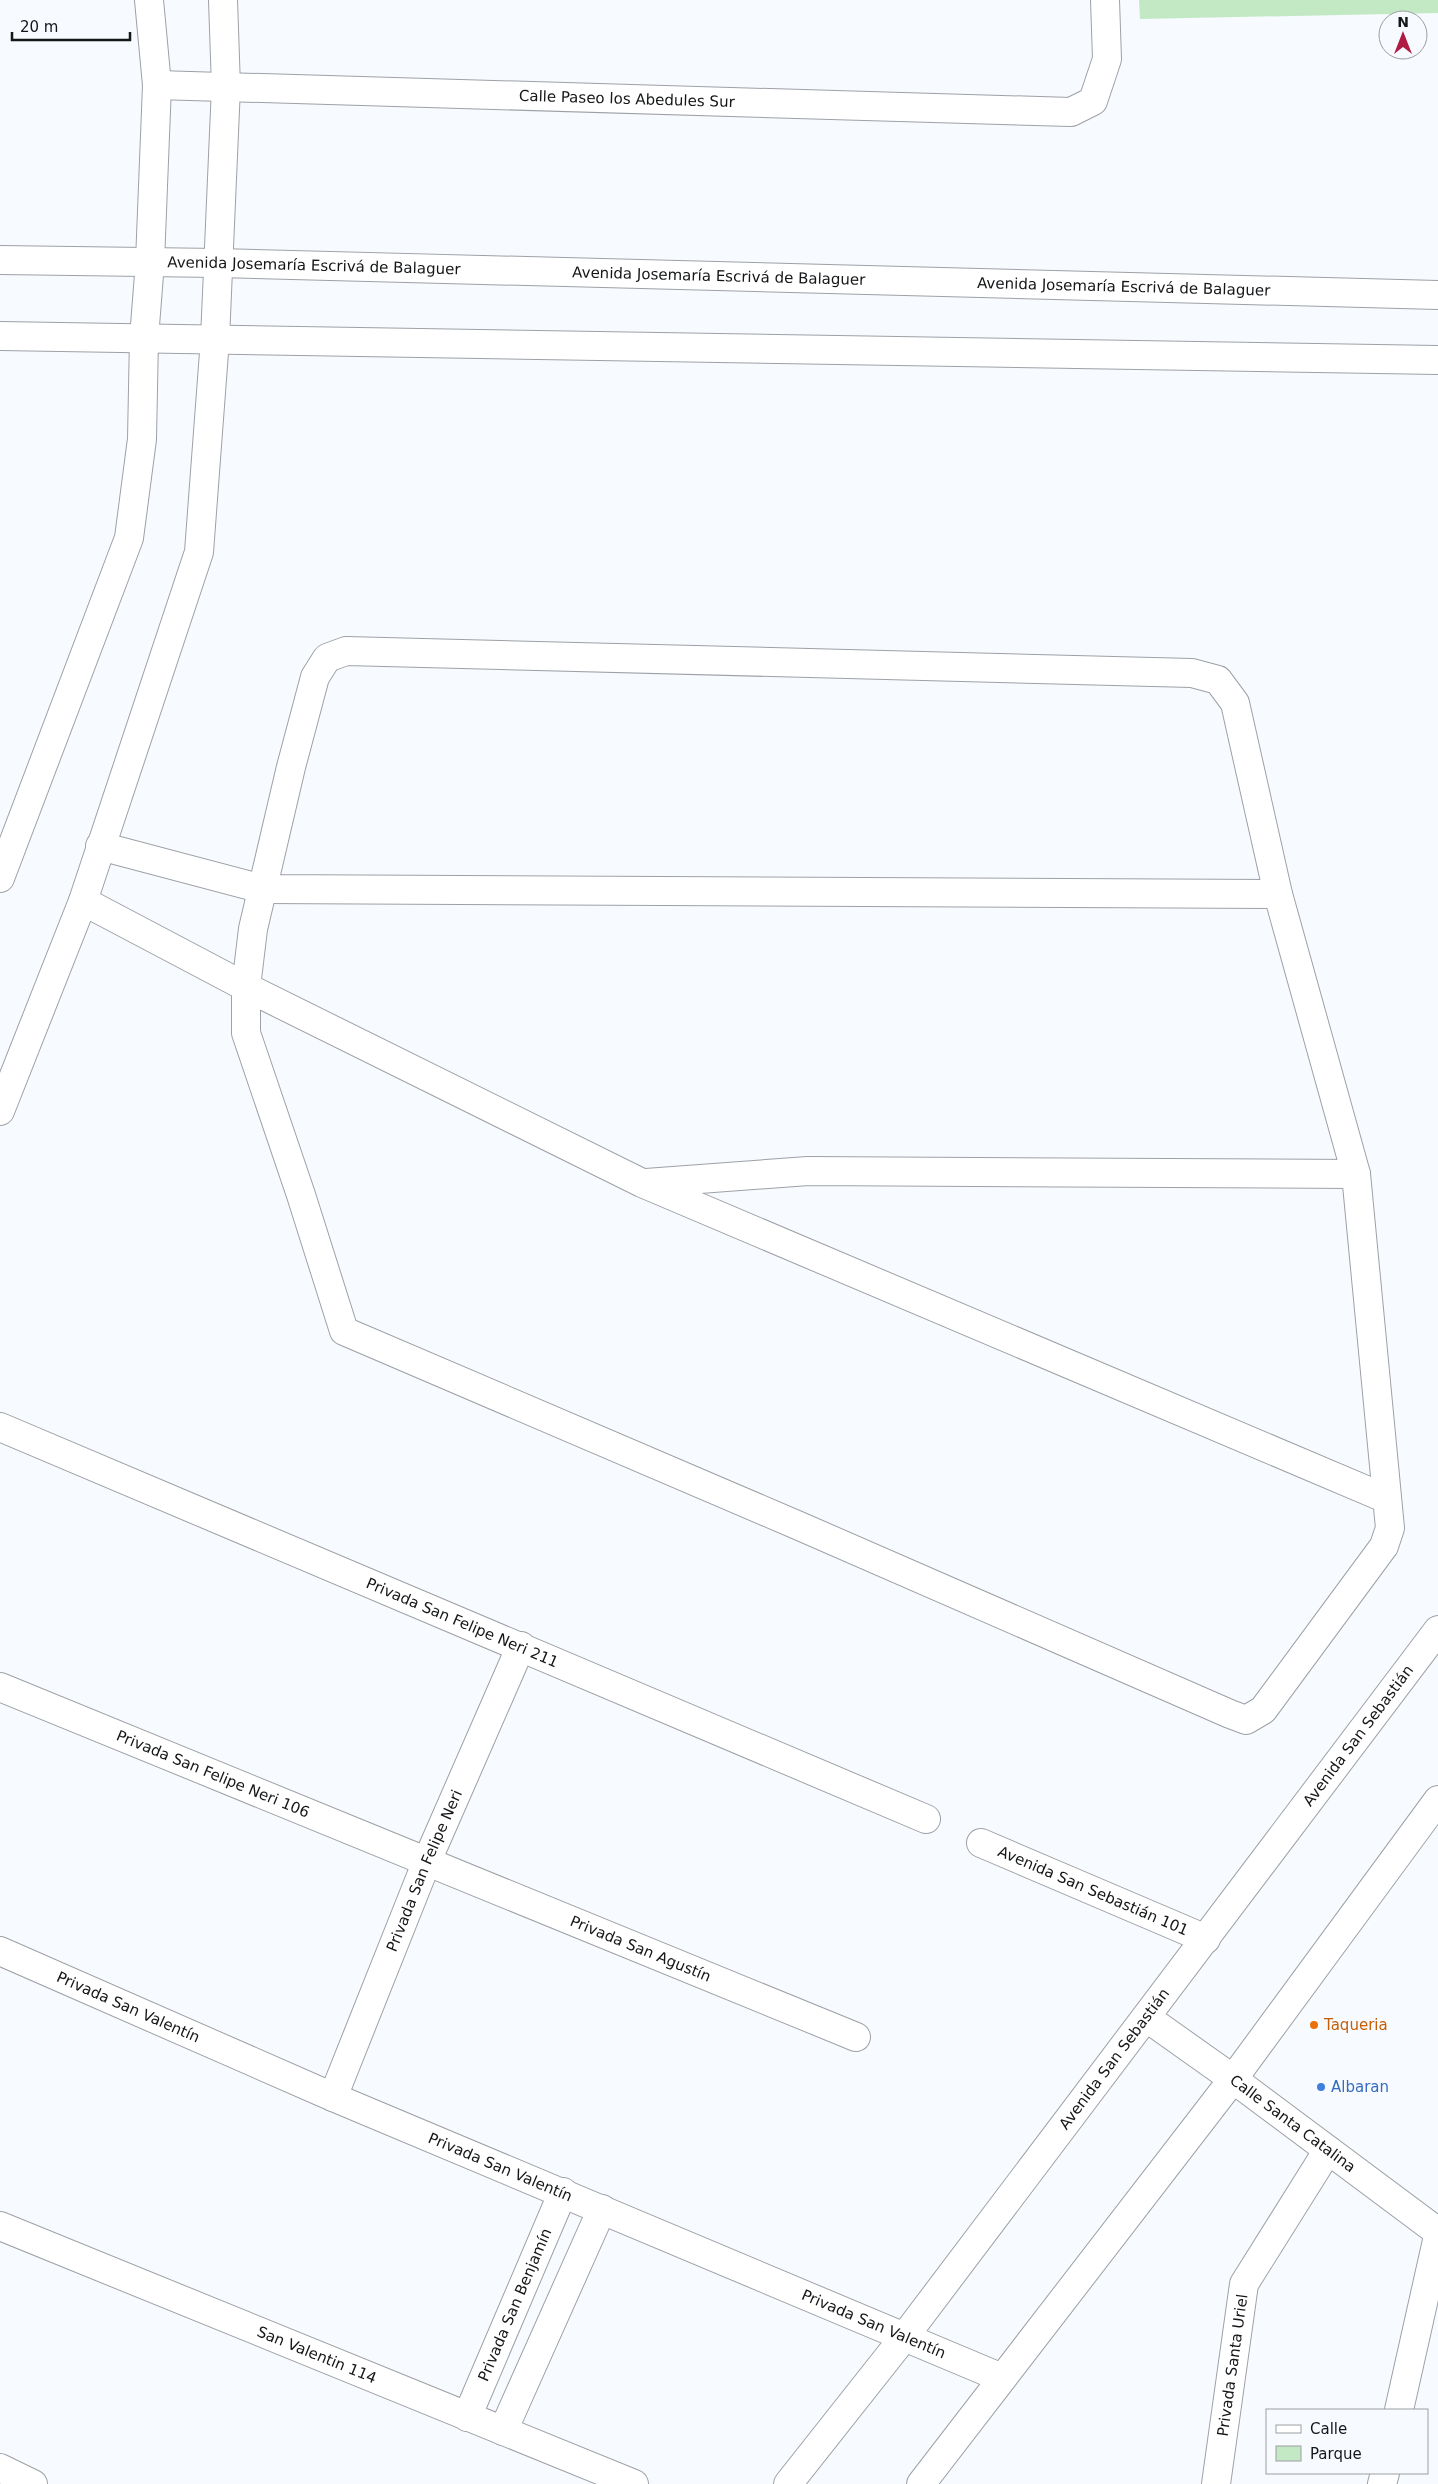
<svg xmlns="http://www.w3.org/2000/svg" width="1438" height="2484" viewBox="0 0 1438 2484" font-family="'DejaVu Sans',sans-serif">
<style>
.green{fill:#c3e9c4}
.lines{fill:none;stroke-linecap:round;stroke-linejoin:round}
.street-casing{stroke:#9da1a6;stroke-width:30}
.street{stroke:#fff;stroke-width:28}
.food-dot{fill:#e8710a;stroke:#f7fafe;stroke-width:2}
.shop-dot{fill:#3f7fe0;stroke:#f7fafe;stroke-width:2}
.labels{text-anchor:middle;dominant-baseline:central;stroke-width:5;stroke-linejoin:round;paint-order:stroke}
.street-label{font-size:15px;fill:#141618;stroke:#f7fafe}
.food-label{font-size:15px;fill:#c56008;stroke:#f7fafe;text-anchor:start}
.shop-label{font-size:15px;fill:#366cbe;stroke:#f7fafe;text-anchor:start}
</style>
<rect width="100%" height="100%" fill="#f7fafe"/>
<path class="green" d="M1139 0H1438V13L1140 19Z"/>
<g class="lines">
<defs>
<g id="street">
<path id="s1" d="M157 85 1071 112 1093 101 1107 59 1105 0"/>
<path id="s2" d="M0 260 218 263 1438 295"/>
<path d="M0 336 1438 360"/>
<path d="M346 651 1192 673 1218 680 1235 703 1278 894 1356 1174 1390 1528 1384 1546 1263 1710 1246 1720 1230 1714 797 1525 344 1331 301 1195 246 1033V987L253 929 291 767 315 677 327 658Z"/>
<path d="M100 846 263 889 1278 894"/>
<path d="M0 878 129 538 142 439 144 338 150 262 157 85 149 0"/>
<path d="M83 901 246 987 642 1183 1387 1499"/>
<path d="M0 1111 83 901 199 552 215 339 226 87 223 0"/>
<path d="M646 1183 808 1171 1356 1174"/>
<path id="s3" d="M0 1427 926 1819"/>
<path id="s4" d="M0 1687 856 2037"/>
<path id="s5" d="M981 1843 1206 1939"/>
<path id="s6" d="M0 1951 333 2097 1002 2378"/>
<path id="s7" d="M1147 2018 1233 2079 1438 2232"/>
<path id="s8" d="M333 2097 427 1861 521 1646"/>
<path id="s9" d="M0 2226 634 2484"/>
<path d="M1399 2410 1438 2236"/>
<path id="s10" d="M467 2417 563 2192"/>
<path d="M503 2431 602 2209"/>
<path d="M0 2468 33 2484"/>
<path id="s11" d="M788 2484 905 2336 1438 1630"/>
<path d="M921 2484 1233 2079 1438 1800"/>
<path id="s12" d="M1216 2484 1244 2284 1328 2150"/>
<path d="M1382 2484 1385 2473"/>
</g>
</defs>
<use href="#street" class="street-casing"/>
<use href="#street" class="street"/>
</g>
<circle class="food-dot" cx="1314" cy="2025" r="5"/>
<circle class="shop-dot" cx="1321" cy="2087" r="5"/>
<g class="labels">
<g class="street-label">
<text stroke="none"><textPath href="#s1" startOffset="470">Calle Paseo los Abedules Sur</textPath></text>
<text stroke="none"><textPath href="#s2" startOffset="314">Avenida Josemaría Escrivá de Balaguer</textPath></text>
<text stroke="none"><textPath href="#s2" startOffset="719">Avenida Josemaría Escrivá de Balaguer</textPath></text>
<text stroke="none"><textPath href="#s2" startOffset="1124">Avenida Josemaría Escrivá de Balaguer</textPath></text>
<text stroke="none"><textPath href="#s3" startOffset="502">Privada San Felipe Neri 211</textPath></text>
<text stroke="none"><textPath href="#s11" startOffset="941">Avenida San Sebastián</textPath></text>
<text stroke="none"><textPath href="#s4" startOffset="230">Privada San Felipe Neri 106</textPath></text>
<text stroke="none"><textPath href="#s8" startOffset="244">Privada San Felipe Neri</textPath></text>
<text stroke="none"><textPath href="#s5" startOffset="122">Avenida San Sebastián 101</textPath></text>
<text stroke="none"><textPath href="#s4" startOffset="692">Privada San Agustín</textPath></text>
<text stroke="none"><textPath href="#s6" startOffset="140">Privada San Valentín</textPath></text>
<text stroke="none"><textPath href="#s11" startOffset="536">Avenida San Sebastián</textPath></text>
<text stroke="none"><textPath href="#s7" startOffset="180">Calle Santa Catalina</textPath></text>
<text stroke="none"><textPath href="#s6" startOffset="545">Privada San Valentín</textPath></text>
<text stroke="none"><textPath href="#s10" startOffset="122">Privada San Benjamín</textPath></text>
<text stroke="none"><textPath href="#s6" startOffset="950">Privada San Valentín</textPath></text>
<text stroke="none"><textPath href="#s9" startOffset="342">San Valentin 114</textPath></text>
<text stroke="none"><textPath href="#s12" startOffset="120">Privada Santa Uriel</textPath></text>
</g>
<g class="food-label">
<text x="1324" y="2025">Taqueria</text>
</g>
<g class="shop-label">
<text x="1331" y="2087">Albaran</text>
</g>
</g>
<rect x="1266" y="2409" width="162" height="65" fill="#f7fafe" stroke="#9c9fa2"/>
<rect x="1276" y="2425" width="25" height="8" fill="#ffffff" stroke="#9c9fa2"/>
<text x="1310" y="2434" font-size="15" fill="#141618">Calle</text>
<rect x="1276" y="2446" width="25" height="15" fill="#c3e9c4" stroke="#9c9fa2"/>
<text x="1310" y="2459" font-size="15" fill="#141618">Parque</text>
<g transform="translate(1403 35)"><circle r="24" fill="#f7fafe" stroke="#9c9fa2"/>
<path d="M0-4L9 19L0 12L-9 19Z" fill="#af1b42"/>
<text y="-8" font-size="14" font-weight="bold" text-anchor="middle" fill="#141618">N</text>
</g>
<path d="M12 32v8h118v-8" fill="none" stroke="#141618" stroke-width="2.5"/>
<text x="20" y="32" font-size="15" fill="#141618" stroke="#f7fafe" stroke-width="4" paint-order="stroke">20 m</text>
</svg>
